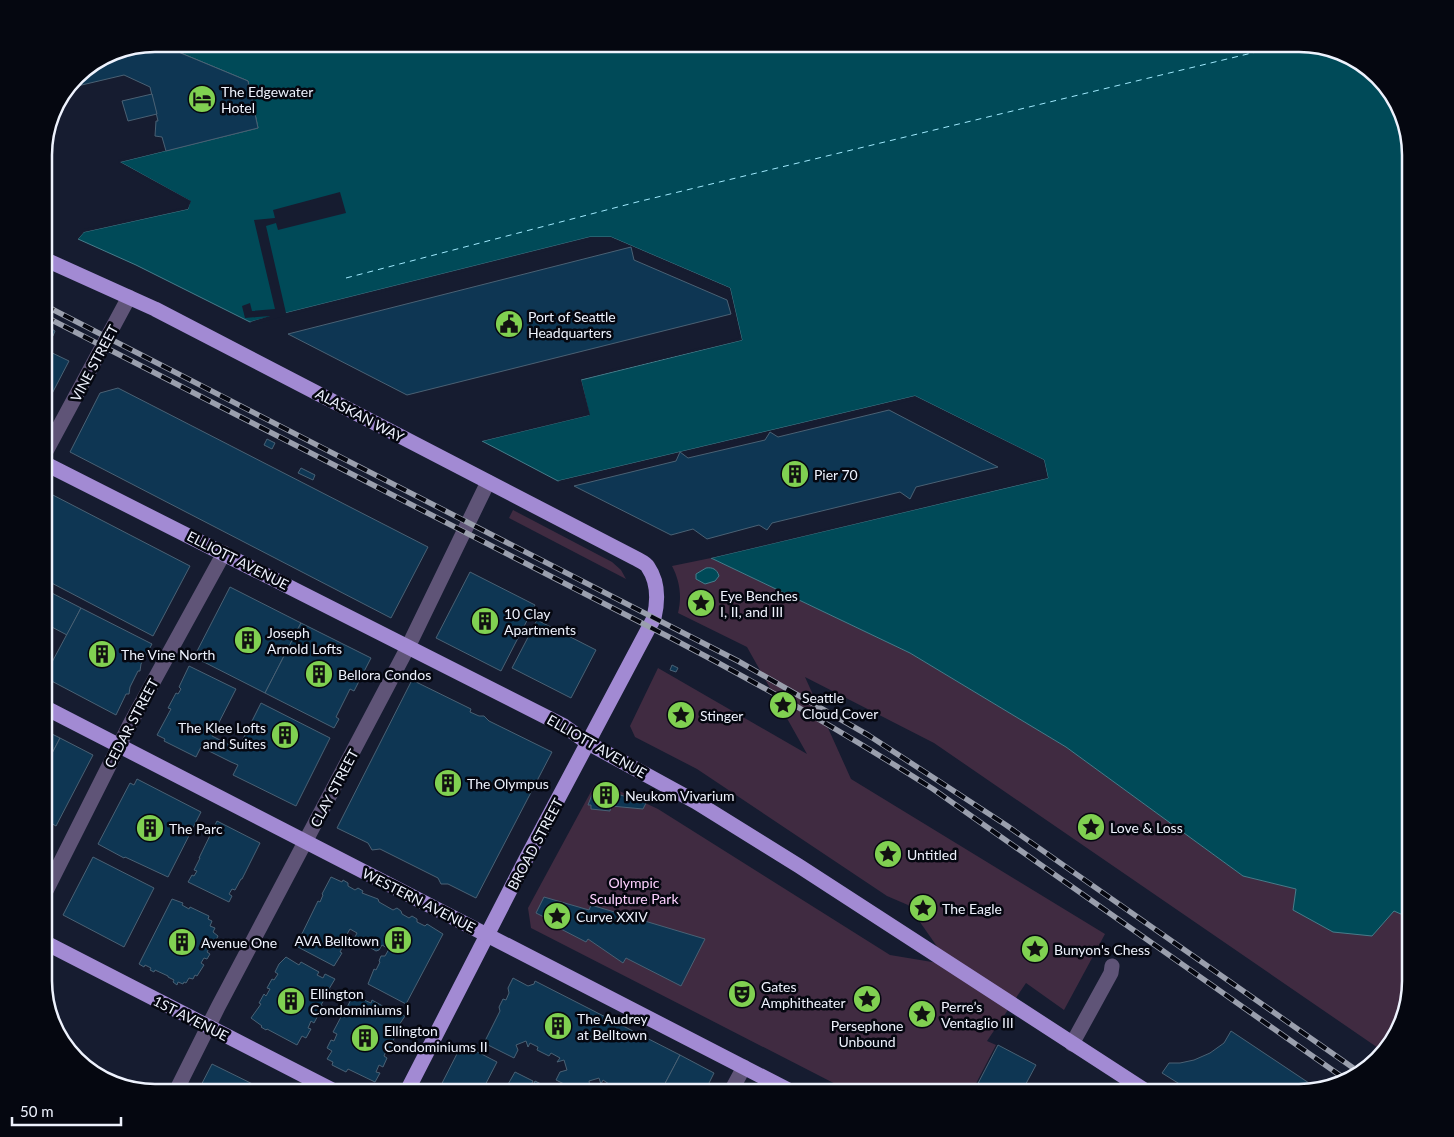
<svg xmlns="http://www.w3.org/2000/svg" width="1454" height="1137" viewBox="0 0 1454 1137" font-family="Lato,sans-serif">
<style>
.green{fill:#402b41}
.water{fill:#004a58;stroke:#477c8a}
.pier{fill:#161c30}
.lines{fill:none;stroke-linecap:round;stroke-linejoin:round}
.ferry{stroke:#a0e9fd;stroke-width:1;stroke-dasharray:6 5;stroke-linecap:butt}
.building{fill:#0e3653;stroke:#4a6174}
.minor{stroke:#5f5477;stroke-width:15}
.major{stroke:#a28ad3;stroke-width:15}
.rail-casing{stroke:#9a9fad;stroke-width:5.5}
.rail{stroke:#050710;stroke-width:4;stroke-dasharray:11;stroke-linecap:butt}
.labels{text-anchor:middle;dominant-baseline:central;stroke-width:5;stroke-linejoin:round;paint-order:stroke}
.poi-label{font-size:14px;fill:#eef2fd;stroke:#050710;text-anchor:start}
.street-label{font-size:14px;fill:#eef2fd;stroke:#050710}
.park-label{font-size:14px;fill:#fdd0fe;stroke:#050710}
.rim{fill:none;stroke:#eef2fd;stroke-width:2.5}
</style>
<rect width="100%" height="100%" fill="#161c30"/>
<g class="green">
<path d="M513 510 612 562 621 570 626 579 509 518Z"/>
<path d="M711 558 910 653 1066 747 1243 876 1296 889 1372 936 1394 911 1410 918V982L1387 1050 1384 1052 934 743 805 677 851 779 1105 934 1064 1010 1026 983 987 1041 996 1045 971 1093H853L531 928 528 908 594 786 602 783 658 809 890 955 950 965 908 905 887 896 697 769 635 737 630 726 658 668 807 754 747 647 678 613C682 597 680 581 672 566Z"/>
</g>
<g class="water">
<path d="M159 44H1299L1367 67 1399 106 1410 155V918L1394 911 1372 936 1333 932 1293 910 1296 889 1243 876 1066 747 910 653 711 558 1048 478 1044 460 915 396 558 481 482 441 589 415 581 380 742 340 730 288 611 237H590L250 322 136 265 78 239 84 232 188 209 190 201 120 162 258 128 248 81Z"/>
<path d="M706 568C712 567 717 569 719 576L715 581 705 584 696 579V574Z"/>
</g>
<g class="pier">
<path d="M156 44 248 81 258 128 120 162 191 201 188 209 84 232 78 239 75 238 84 229 186 207 188 202 119 164 118 160 255 126Z"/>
<path d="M340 192 346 213 278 230 276 223 266 226 286 313 590 237H611L730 288 742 340 581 379 590 415 482 441 480 440 587 413 578 380 580 377 739 338 728 290 611 240H590L253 324 250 322 270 316 245 318 242 306 250 303 252 311 275 309 254 220 275 218 273 210Z"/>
<path d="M915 396 1044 460 1048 478 711 558 708 557 1045 476 1042 462 915 399 562 483 558 481Z"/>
</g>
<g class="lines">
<path class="ferry" d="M346 278 637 202 1289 44"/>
</g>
<g class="building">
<path d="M159 44 248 81 258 128 166 151 162 137 155 136 156 121H158L150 87 124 75 69 88 82 72 113 52Z"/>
<path d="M152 94 157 114 128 121 122 101Z"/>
<path d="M631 247 634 260 727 300 731 314 407 395 288 334Z"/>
<path d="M49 327 55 331 53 336 46 333Z"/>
<path d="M44 349 69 361 44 409Z"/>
<path d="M118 388 428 547 391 618 70 452 100 393Z"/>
<path d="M889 410 998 467 916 487 910 499 900 492 772 523 767 530 759 525 707 539 693 529 671 535 574 486 676 461 680 452 688 458 765 440 770 432 778 437Z"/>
<path d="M267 439 275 443 272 449 264 445Z"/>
<path d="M301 468 315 475 313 480 298 473Z"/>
<path d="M49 493 190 566 153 636 44 579V503Z"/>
<path d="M470 572 535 605 501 671 436 638Z"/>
<path d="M230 587 301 623 265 693 194 657Z"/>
<path d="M44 589 81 608 67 635 48 625 44 633Z"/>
<path d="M81 608 152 644 141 664 140 671H138L130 687 129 694H126L116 715 44 677Z"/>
<path d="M537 620 596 650 571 698 512 668Z"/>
<path d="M301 623 371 658 354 691 350 689 336 717 339 719 334 728 265 693Z"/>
<path d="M672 665 678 668 676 672 670 670Z"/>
<path d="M189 666 236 689 212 736 238 749 261 703 330 738 296 806 233 775 238 765 231 762 201 747 196 757 164 741 165 739 157 735 171 709 168 708 176 693 178 694 181 689 179 687Z"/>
<path d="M412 680 471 709 470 712 479 716H484L489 721 552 752 476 898 448 884H441L438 878 380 849 372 850 368 843 337 828Z"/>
<path d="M44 730 60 738 44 769Z"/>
<path d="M60 738 93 755 56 826 44 819V769Z"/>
<path d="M137 779 201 812 168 877 125 857 124 858 98 844 130 783 134 785Z"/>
<path d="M595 787 646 803 643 809 611 806 610 811 591 809V805H588Z"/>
<path d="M217 821 260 843 242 879H241L235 890 232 889 229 894 232 896 229 902 188 882 192 875 194 876 197 871 194 870 200 858H199Z"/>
<path d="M93 857 154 888 124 947 63 915Z"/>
<path d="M331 877 342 882 343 880 348 883V886L355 890 358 888 363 891 362 893 378 899 379 902 393 910 397 908 401 911 402 914 409 918 412 916 417 919V922L425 926 427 924 443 934 406 1004 368 984 374 969 376 970 380 962 379 961 381 956H385L389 949 382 945 379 950 376 951 371 948V944L364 941 361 943 355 940 356 938 355 937 357 933 350 929 346 936 349 940 346 945 344 944 340 952 342 953 334 966 296 946 318 901 320 902 323 895 322 894Z"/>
<path d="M544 897 589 910 591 905 705 939 681 986 626 958 623 963 588 939 586 942 559 928 560 925 536 913Z"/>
<path d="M172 899 183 903 182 905 189 909 190 907 209 916 208 919 212 921 210 926 215 928 213 932 218 936 212 948 210 947 207 952 210 954 207 959 204 958 201 963 204 965 197 976 195 975 193 979 189 978 186 983 184 982 183 984 178 982 177 985 173 982 174 980 168 977V976L155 970 154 972 150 970 151 968 145 965 144 967 139 964Z"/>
<path d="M286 957 299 965 301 962 319 972 317 975 323 978 325 974 335 979 329 989 332 991 327 999 325 998 321 1005 323 1006 314 1023 311 1021 308 1028 311 1029 306 1038 302 1036 297 1045 267 1029 266 1030 261 1027 262 1026 251 1018 261 1004 259 1003 264 994 266 996 270 989 267 988 272 979 274 980 278 974 275 972 279 964Z"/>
<path d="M513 978 528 986 534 984 535 981 680 1055 660 1093H619L609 1087V1084L603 1080 601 1084 599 1078 589 1081 590 1087 587 1093H582L556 1080 560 1072 567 1070 564 1060 557 1062 560 1058 551 1053 549 1056 537 1050 538 1047 530 1043 528 1047 526 1041 516 1045 518 1050 514 1058 484 1043 500 1011 499 1007 503 999 506 1000 509 993 508 988Z"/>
<path d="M358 993 365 997 364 1000 371 1003 372 1000 395 1013V1011L405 1016 399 1025 403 1027 399 1035 396 1034 393 1041 395 1042 390 1051 387 1049 384 1056 387 1058 383 1067 379 1065 376 1072 380 1073 375 1082 348 1069 346 1072 332 1065 333 1062 327 1059 332 1051 327 1048 331 1040 334 1041 337 1034 333 1032 342 1015 345 1017 349 1010 346 1009 354 994 357 995Z"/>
<path d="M1231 1031 1318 1089 1298 1093H1194L1162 1073 1169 1063H1180L1194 1060 1210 1053 1224 1043Z"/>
<path d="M462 1044 497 1062 481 1093H437Z"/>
<path d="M998 1045 1036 1065 1021 1093H973Z"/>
<path d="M680 1055 714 1073 704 1093H660Z"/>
<path d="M212 1064 271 1093H197Z"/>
<path d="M515 1072 533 1081 527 1093H503Z"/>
<path d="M535 1081 559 1093H529Z"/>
</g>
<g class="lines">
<g class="minor">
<path d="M44 455 129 297"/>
<path d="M44 895 130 724 224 553"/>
<path d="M1072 1044 1111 973 1112 966"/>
<path d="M175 1093 218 1007 408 647 488 482"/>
<path d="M730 1093 744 1067"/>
</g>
<g class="major">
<path d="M44 259 155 309 635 558C640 561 646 563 648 567 659 583 658 601 654 618L525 861 406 1093"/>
<path d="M44 463 564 726 588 743 696 802 799 866 1149 1093"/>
<path d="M44 707 794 1093"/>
<path d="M44 942 338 1093"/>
</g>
<defs>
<g id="rail">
<path d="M44 305 738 661 868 735 1006 825 1359 1072"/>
<path d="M44 316 671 638C760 684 848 735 933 789L1348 1081"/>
</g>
</defs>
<use href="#rail" class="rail-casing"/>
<use href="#rail" class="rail"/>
</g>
<defs>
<symbol id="hotel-disc" viewBox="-11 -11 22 22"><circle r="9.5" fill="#80d051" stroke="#050710"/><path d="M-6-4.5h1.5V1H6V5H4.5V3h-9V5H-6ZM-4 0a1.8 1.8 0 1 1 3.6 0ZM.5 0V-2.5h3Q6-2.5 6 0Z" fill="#111"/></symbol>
<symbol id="civic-disc" viewBox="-11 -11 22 22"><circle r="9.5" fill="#80d051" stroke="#050710"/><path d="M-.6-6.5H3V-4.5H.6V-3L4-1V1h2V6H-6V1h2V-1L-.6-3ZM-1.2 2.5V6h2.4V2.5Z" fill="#111"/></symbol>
<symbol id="building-disc" viewBox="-11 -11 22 22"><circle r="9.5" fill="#80d051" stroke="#050710"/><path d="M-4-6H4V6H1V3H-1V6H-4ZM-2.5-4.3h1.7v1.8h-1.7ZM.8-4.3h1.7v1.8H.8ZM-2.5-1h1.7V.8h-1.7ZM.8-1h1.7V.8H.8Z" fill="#111"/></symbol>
<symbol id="sight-disc" viewBox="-11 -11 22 22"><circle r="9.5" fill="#80d051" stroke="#050710"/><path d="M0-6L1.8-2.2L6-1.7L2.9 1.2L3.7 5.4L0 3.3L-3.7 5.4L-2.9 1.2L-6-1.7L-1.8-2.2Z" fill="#111"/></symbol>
<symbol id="theatre-disc" viewBox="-11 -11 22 22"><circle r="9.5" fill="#80d051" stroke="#050710"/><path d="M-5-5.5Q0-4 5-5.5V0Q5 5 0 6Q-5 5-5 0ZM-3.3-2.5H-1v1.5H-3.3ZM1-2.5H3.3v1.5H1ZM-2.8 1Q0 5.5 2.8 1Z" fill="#111"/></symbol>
</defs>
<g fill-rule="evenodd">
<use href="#hotel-disc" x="186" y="83" width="32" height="32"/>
<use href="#civic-disc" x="493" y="308" width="32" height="32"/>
<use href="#building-disc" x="779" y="458" width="32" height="32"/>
<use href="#sight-disc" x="685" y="587" width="32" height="32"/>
<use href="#building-disc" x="469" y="605" width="32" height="32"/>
<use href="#building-disc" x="232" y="624" width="32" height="32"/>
<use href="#building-disc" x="86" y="638" width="32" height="32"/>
<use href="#building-disc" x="303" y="658" width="32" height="32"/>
<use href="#sight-disc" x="767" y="689" width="32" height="32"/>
<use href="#sight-disc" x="665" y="699" width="32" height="32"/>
<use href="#building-disc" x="269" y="719" width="32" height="32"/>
<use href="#building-disc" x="432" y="767" width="32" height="32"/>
<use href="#building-disc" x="590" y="779" width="32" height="32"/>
<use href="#sight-disc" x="1075" y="811" width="32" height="32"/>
<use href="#building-disc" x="134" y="812" width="32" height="32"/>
<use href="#sight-disc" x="872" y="838" width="32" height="32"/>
<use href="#sight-disc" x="907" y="892" width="32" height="32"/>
<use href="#sight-disc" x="541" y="900" width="32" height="32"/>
<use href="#building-disc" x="382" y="924" width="32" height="32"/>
<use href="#building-disc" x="166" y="926" width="32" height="32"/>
<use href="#sight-disc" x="1019" y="933" width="32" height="32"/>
<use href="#theatre-disc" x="726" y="978" width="32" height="32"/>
<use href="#sight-disc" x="851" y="983" width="32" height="32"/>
<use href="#building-disc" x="275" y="985" width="32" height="32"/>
<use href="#sight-disc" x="906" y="998" width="32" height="32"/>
<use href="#building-disc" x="542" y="1010" width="32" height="32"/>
<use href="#building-disc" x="349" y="1022" width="32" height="32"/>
</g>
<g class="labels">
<g class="poi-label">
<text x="221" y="91">The Edgewater<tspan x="221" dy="16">Hotel</tspan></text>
<text x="528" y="316">Port of Seattle<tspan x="528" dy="16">Headquarters</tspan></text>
<text x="814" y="474">Pier 70</text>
<text x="720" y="595">Eye Benches<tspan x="720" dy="16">I, II, and III</tspan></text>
<text x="504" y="613">10 Clay<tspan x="504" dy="16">Apartments</tspan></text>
<text x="267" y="632">Joseph<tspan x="267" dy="16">Arnold Lofts</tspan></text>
<text x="121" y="654">The Vine North</text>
<text x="338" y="674">Bellora Condos</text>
<text x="802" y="697">Seattle<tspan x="802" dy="16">Cloud Cover</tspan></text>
<text x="700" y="715">Stinger</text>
<text x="266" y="727" text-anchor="end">The Klee Lofts<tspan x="266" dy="16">and Suites</tspan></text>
<text x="467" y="783">The Olympus</text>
<text x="625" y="795">Neukom Vivarium</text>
<text x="1110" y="827">Love &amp; Loss</text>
<text x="169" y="828">The Parc</text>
<text x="907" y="854">Untitled</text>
<text x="942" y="908">The Eagle</text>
<text x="576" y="916">Curve XXIV</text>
<text x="379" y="940" text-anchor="end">AVA Belltown</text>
<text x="201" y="942">Avenue One</text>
<text x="1054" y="949">Bunyon's Chess</text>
<text x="761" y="986">Gates<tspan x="761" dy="16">Amphitheater</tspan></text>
<text x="310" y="993">Ellington<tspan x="310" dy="16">Condominiums I</tspan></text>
<text x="941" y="1006">Perre’s<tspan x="941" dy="16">Ventaglio III</tspan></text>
<text x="577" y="1018">The Audrey<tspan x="577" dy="16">at Belltown</tspan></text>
<text x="867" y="1025" text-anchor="middle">Persephone<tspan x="867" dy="16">Unbound</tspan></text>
<text x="384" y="1030">Ellington<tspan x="384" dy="16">Condominiums II</tspan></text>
</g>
<g class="street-label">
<text transform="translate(94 363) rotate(-62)">VINE STREET</text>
<text transform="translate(360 415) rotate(28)">ALASKAN WAY</text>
<text transform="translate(238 560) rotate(27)">ELLIOTT AVENUE</text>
<text transform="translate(131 723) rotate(-62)">CEDAR STREET</text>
<text transform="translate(597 746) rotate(30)">ELLIOTT AVENUE</text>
<text transform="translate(334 788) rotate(-62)">CLAY STREET</text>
<text transform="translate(535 844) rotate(-62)">BROAD STREET</text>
<text transform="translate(419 900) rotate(27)">WESTERN AVENUE</text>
<text transform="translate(191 1018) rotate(27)">1ST AVENUE</text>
</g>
<g class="park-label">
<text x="634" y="882">Olympic<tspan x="634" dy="16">Sculpture Park</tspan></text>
</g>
</g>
<path d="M0 0H1454V1137H0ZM155 52H1299A103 103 0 0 1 1402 155V981A103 103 0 0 1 1299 1084H155A103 103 0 0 1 52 981V155A103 103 0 0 1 155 52Z" fill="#050710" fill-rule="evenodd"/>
<path class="rim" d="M155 52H1299A103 103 0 0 1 1402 155V981A103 103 0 0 1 1299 1084H155A103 103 0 0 1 52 981V155A103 103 0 0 1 155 52Z"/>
<path d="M12 1117v8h109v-8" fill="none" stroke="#eef2fd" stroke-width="2.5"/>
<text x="20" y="1117" font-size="15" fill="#eef2fd" stroke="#050710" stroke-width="4" paint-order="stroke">50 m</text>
</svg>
